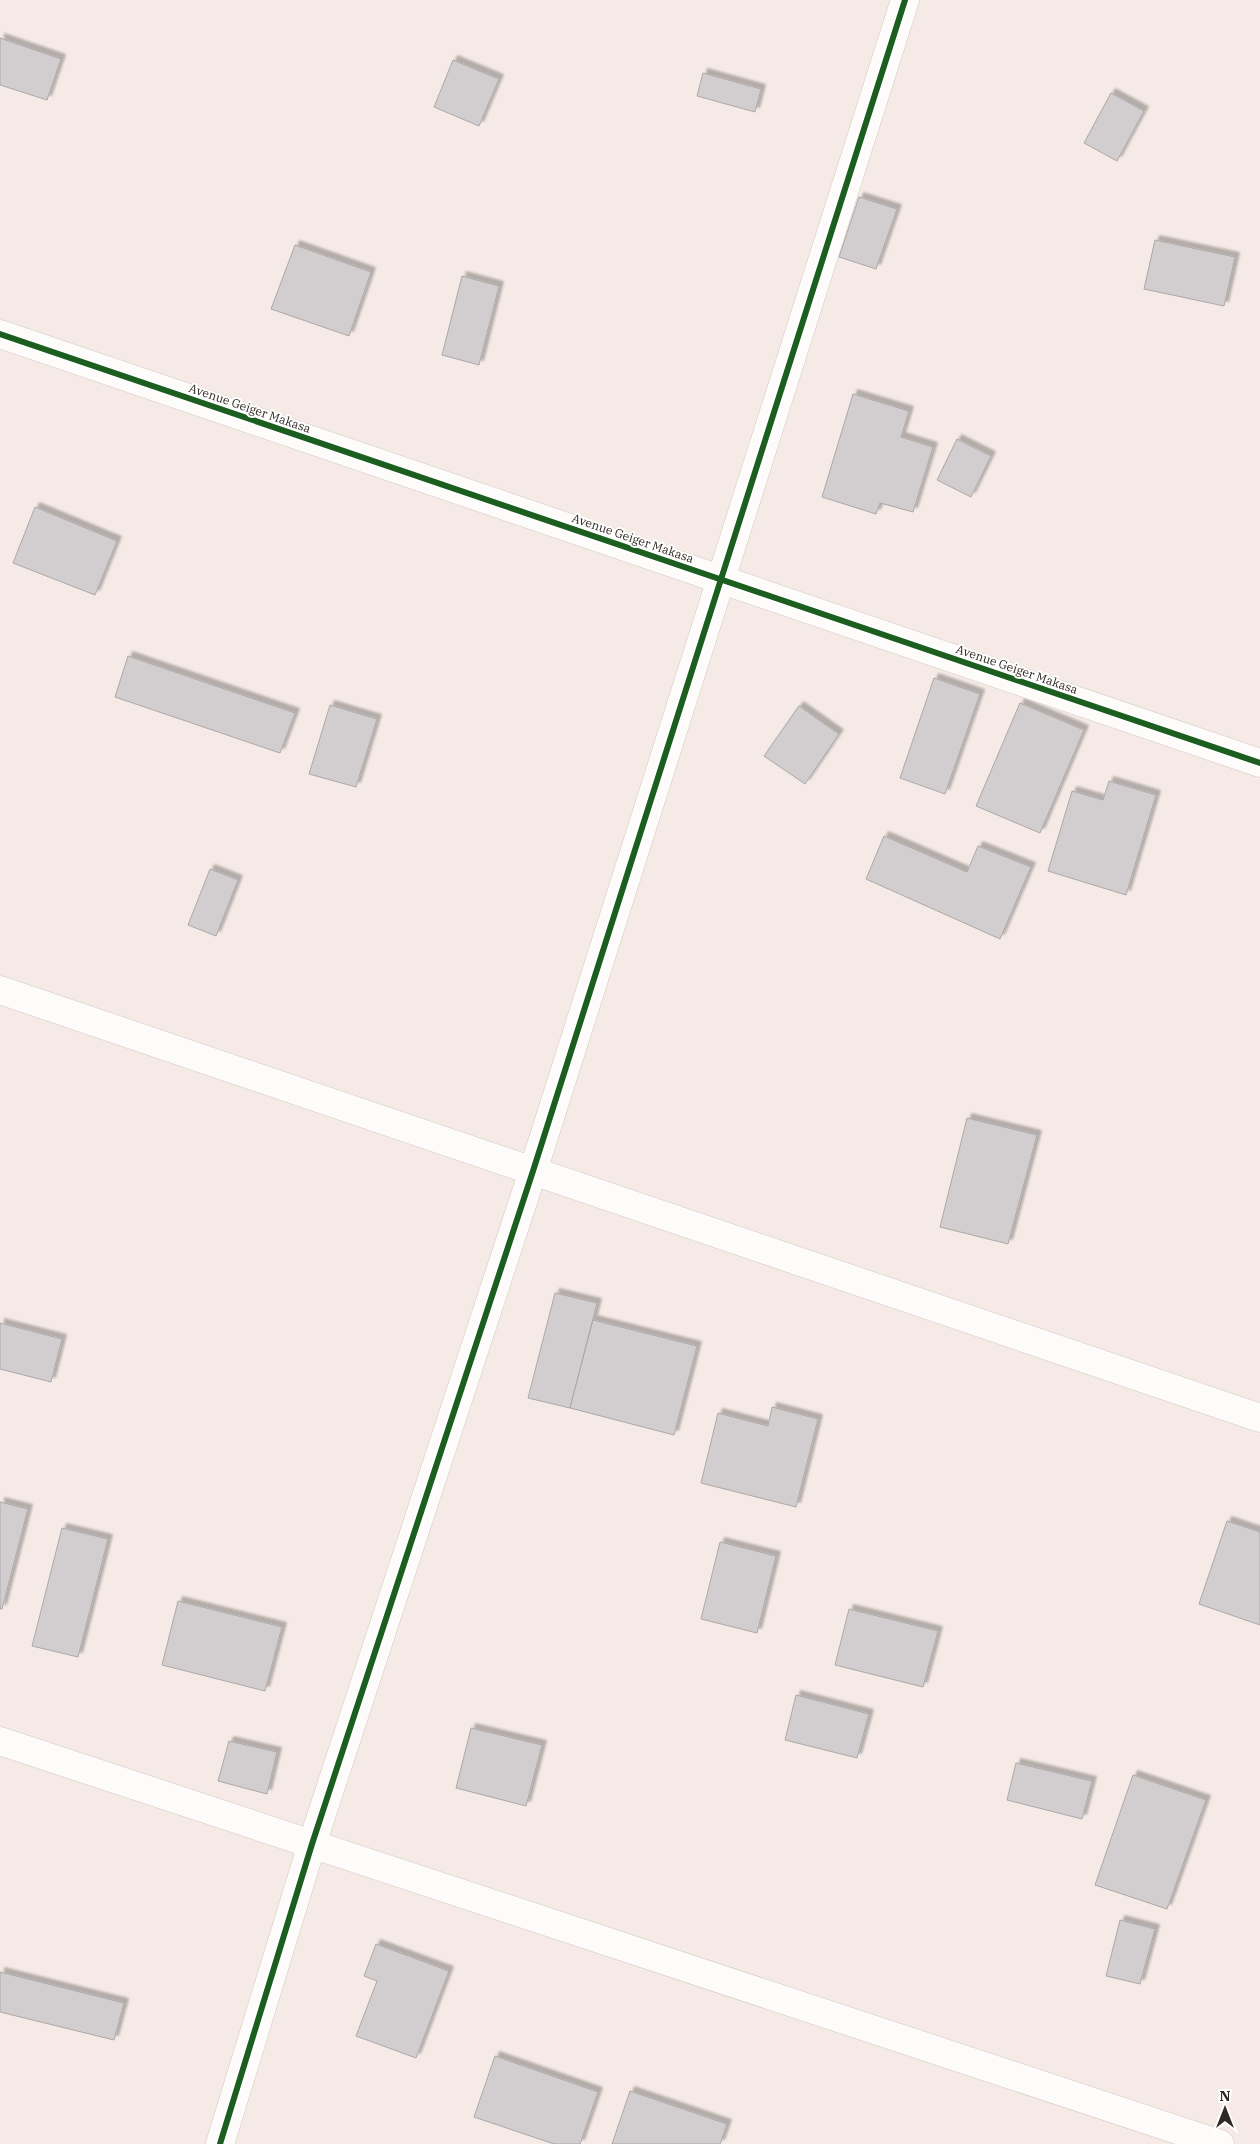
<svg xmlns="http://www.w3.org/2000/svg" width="1260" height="2144" viewBox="0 0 1260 2144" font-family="'IBM Plex Serif',serif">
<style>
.building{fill:#d2ced0;stroke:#aba8a9;filter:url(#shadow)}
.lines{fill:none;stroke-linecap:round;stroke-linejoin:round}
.minor-casing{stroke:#d1c8c4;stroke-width:29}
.minor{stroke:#fefcfb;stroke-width:28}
.cycleway-casing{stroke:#fff;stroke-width:9}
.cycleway{stroke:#1b5e20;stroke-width:6}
.labels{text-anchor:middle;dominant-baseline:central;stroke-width:4;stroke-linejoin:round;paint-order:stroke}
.street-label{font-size:12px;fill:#2f2824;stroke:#fff}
</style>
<defs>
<filter id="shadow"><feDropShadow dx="4.5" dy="-4.5" stdDeviation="1" flood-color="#0004"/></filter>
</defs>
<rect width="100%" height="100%" fill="#f5eae5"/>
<g class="building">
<path d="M0 38 61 59 47 100 0 85Z"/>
<path d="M453 60 499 79 479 126 434 107Z"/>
<path d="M703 73 761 89 755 112 697 96Z"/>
<path d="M1111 93 1144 111 1117 161 1084 143Z"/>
<path d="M859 197 897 209 876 269 839 257Z"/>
<path d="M1155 240 1235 257 1224 306 1144 289Z"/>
<path d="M295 245 371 272 349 336 271 309Z"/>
<path d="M462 276 499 286 479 365 442 355Z"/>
<path d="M853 394 909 411 901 437 933 447 913 512 880 503 876 514 822 497Z"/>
<path d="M957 439 991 456 971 497 937 480Z"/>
<path d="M35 507 117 541 95 595 13 563Z"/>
<path d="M128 656 295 713 280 753 115 697Z"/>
<path d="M934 678 980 694 945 794 900 778Z"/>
<path d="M1020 703 1084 730 1040 833 976 806Z"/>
<path d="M330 705 377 719 356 787 309 774Z"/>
<path d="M799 706 839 734 805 784 764 756Z"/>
<path d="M1109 781 1156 795 1126 895 1048 871 1072 791 1103 800Z"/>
<path d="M884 836 967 872 978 846 1031 867 1000 939 866 879Z"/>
<path d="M210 869 238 880 216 936 188 925Z"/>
<path d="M967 1118 1037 1135 1008 1244 940 1227Z"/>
<path d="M555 1293 597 1303 570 1408 528 1398Z"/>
<path d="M593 1320 697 1346 674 1435 570 1408Z"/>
<path d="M0 1323 62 1339 51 1382 0 1369Z"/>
<path d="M772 1407 818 1419 796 1507 701 1483 718 1413 768 1426Z"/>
<path d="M0 1502 28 1509 2 1609H0Z"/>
<path d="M1227 1521 1260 1532V1625L1199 1604Z"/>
<path d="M62 1528 108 1539 78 1657 32 1646Z"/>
<path d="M720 1542 776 1556 757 1633 701 1619Z"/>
<path d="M178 1601 282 1627 265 1691 162 1665Z"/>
<path d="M849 1609 938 1631 923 1687 835 1665Z"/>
<path d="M796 1695 869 1714 857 1758 785 1740Z"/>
<path d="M471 1728 542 1745 526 1806 456 1788Z"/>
<path d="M229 1741 277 1752 267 1794 218 1781Z"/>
<path d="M1016 1763 1092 1781 1082 1819 1007 1800Z"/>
<path d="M1133 1775 1206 1800 1167 1909 1095 1885Z"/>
<path d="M1120 1920 1155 1929 1140 1984 1106 1976Z"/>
<path d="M376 1944 449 1971 416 2058 356 2036 377 1981 364 1976Z"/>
<path d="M0 1972 124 2003 114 2040 0 2012Z"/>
<path d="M495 2056 598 2092 580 2144H554L474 2117Z"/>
<path d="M630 2091 727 2124 720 2144H612Z"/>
</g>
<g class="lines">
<defs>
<g id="minor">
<path d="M0 334 1260 763"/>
<path d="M0 990 1260 1418"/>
<path d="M0 1741 1220 2144"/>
<path d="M220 2144 312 1844 533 1171 905 0"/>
</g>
</defs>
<use href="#minor" class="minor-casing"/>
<use href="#minor" class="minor"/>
<defs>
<g id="cycleway">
<path d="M0 334 1260 763"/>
<path d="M220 2144 312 1844 533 1171 905 0"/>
</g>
</defs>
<use href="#cycleway" class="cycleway-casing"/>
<use href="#cycleway" class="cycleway"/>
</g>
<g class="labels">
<g class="street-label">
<text transform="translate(250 408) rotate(19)">Avenue Geiger Makasa</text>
<text transform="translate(633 538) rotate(19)">Avenue Geiger Makasa</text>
<text transform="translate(1017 669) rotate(19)">Avenue Geiger Makasa</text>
</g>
</g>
<g transform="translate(1225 2109)" stroke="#ffffff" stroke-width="4" paint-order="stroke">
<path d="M0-4L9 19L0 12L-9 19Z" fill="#2f2824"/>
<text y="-8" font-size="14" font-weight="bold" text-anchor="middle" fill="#2f2824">N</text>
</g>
</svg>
